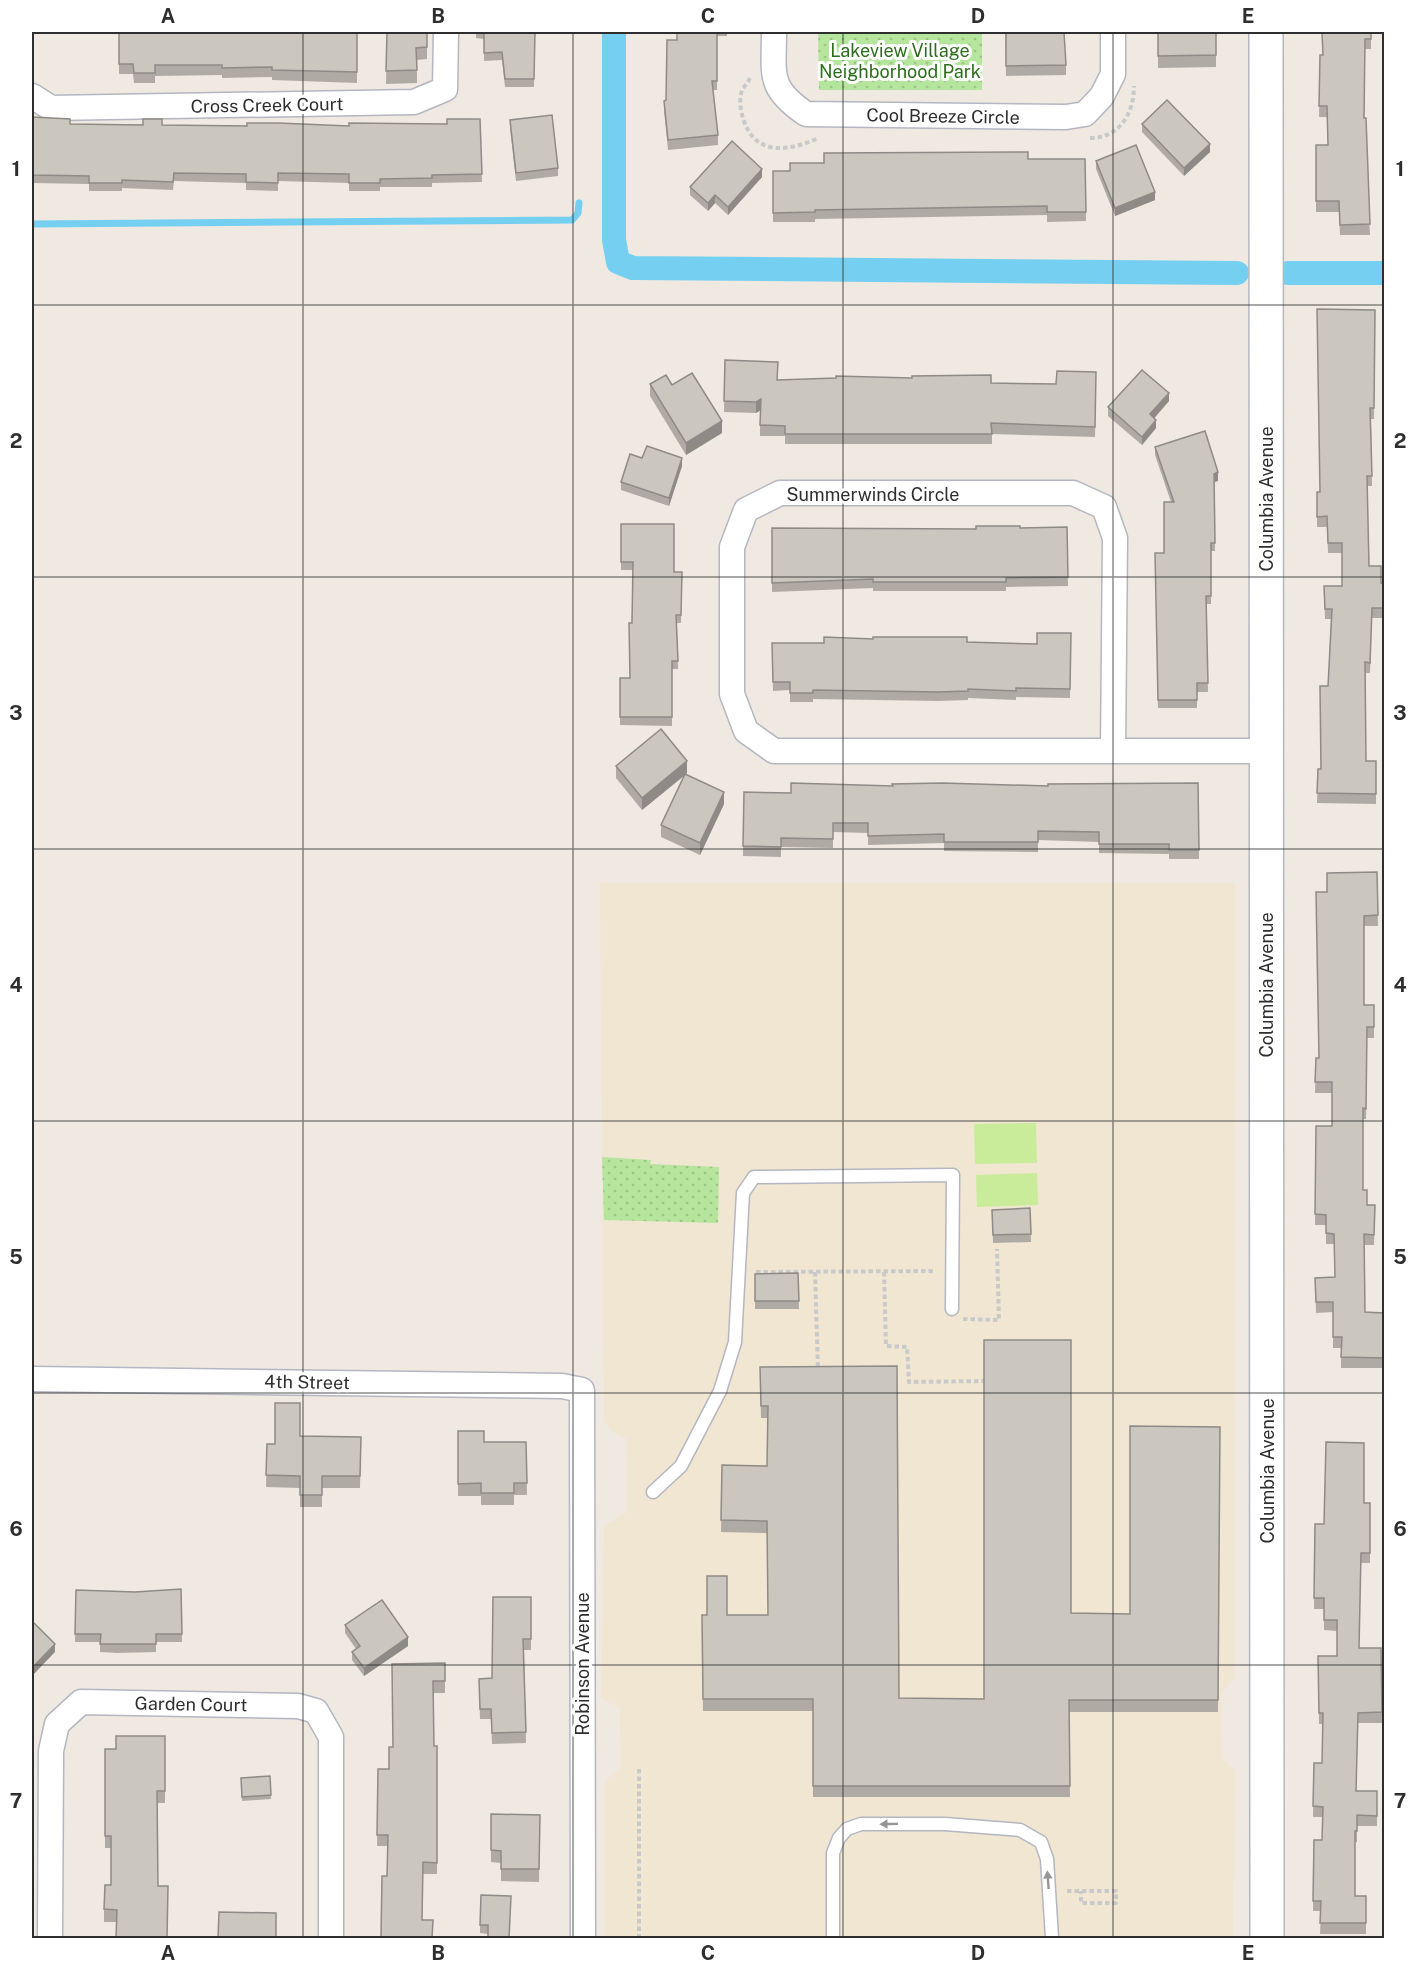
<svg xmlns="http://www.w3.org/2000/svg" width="1416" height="1970" viewBox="0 0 1416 1970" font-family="'Public Sans',sans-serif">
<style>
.education{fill:#f0e6d1}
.park{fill:url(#park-dots)}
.pitch{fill:#c9ec9a}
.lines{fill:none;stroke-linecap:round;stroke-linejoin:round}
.stream{stroke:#75cff0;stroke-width:7}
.canal{stroke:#75cff0;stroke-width:24}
.lane-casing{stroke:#b4b7c1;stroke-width:15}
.street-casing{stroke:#b4b7c1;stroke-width:27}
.secondary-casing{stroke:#b4b7c1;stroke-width:36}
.path{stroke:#c9c9c9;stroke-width:4;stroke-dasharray:4.5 3;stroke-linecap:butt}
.lane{stroke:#fff;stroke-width:12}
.street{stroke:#fff;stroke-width:24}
.secondary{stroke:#fff;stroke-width:33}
.wall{fill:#afaba4}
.shaded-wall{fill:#8e8b86}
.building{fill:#cbc7bf;stroke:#8e8b86;stroke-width:1.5}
.oneway{fill:#969696}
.grid{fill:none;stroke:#2e2e2e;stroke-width:1.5;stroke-opacity:0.55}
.labels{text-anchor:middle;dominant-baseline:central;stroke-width:6;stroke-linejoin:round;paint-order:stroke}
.park-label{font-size:18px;fill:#2c6e1b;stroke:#fff}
.street-label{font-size:18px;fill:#2e2e2e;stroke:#fff}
.neatline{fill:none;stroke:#2e2e2e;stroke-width:2}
.grid-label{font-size:20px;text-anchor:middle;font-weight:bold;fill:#2e2e2e}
</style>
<defs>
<pattern id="park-dots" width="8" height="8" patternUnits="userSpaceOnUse" patternTransform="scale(1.5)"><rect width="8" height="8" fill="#b6e59e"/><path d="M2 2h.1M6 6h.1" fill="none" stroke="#9dc588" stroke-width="1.8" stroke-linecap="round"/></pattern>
</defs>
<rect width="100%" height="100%" fill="#efe9e1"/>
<path class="education" d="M600 883H1235L1234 1680 1221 1692 1222 1759 1235 1771 1233 1938H605V1781L621 1768 620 1708 601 1698 604 1526 627 1512 626 1438 612 1432 604 1421Z"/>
<g class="park">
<path d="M818 32H982V90H819Z"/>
<path d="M602 1157 651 1160 650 1164 719 1167 718 1223 604 1220Z"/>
</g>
<g class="pitch">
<path d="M1036 1123 1037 1163 975 1164 974 1124Z"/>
<path d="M1037 1173 1038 1205 977 1207 976 1175Z"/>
</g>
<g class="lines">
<path class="stream" d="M32 224 572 220 578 213 579 203"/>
<g class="canal">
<path d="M614 32V240L618 262 633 268 1237 273"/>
<path d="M1288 273H1384"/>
</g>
<defs>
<g id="lane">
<path d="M653 1492 681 1466 720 1391 735 1342 743 1193 754 1177 953 1175 952 1309"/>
<path d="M833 1938V1853L839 1838 847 1829 861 1824H945L1020 1830 1041 1842 1047 1859 1052 1938"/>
</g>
<g id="street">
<path d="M774 32C774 75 767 87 806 114L1066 117 1085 114 1102 96 1113 74V32"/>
<path d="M32 96 51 108 414 102 445 89 446 32"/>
<path d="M1113 751H774L746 731 732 694V547L746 510 780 493H1073L1104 507 1115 538 1113 751H1265"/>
<path d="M32 1379 562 1386 582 1390 583 1938"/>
<path d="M50 1938 51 1751 57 1724 81 1702 298 1706 316 1711 331 1737V1938"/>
</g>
<path id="secondary" d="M1266 32 1267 1938"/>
</defs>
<use href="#lane" class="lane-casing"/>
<use href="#street" class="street-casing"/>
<use href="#secondary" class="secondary-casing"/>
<g class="path">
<path d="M750 78C748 83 742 88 741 94 739 103 741 113 744 121 757 158 791 150 819 138"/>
<path d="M1090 138C1120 138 1134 113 1134 86"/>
<path d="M756 1272 934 1271"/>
<path d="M815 1272 818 1370"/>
<path d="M884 1272 886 1346 907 1347 909 1382 984 1381"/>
<path d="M963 1319 999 1320 997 1249"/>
<path d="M639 1769V1938"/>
<path d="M1067 1891H1116V1903H1081V1891"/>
</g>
<use href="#lane" class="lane"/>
<use href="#street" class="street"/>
<use href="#secondary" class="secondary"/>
</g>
<g class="wall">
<path d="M119 32H357V83L272 80V77L222 78V75L155 76V83H134L133 74H119Z"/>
<path d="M387 32H427V59L417 60V83L386 84Z"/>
<path d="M476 32H535L534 87H505L502 60 484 61V39L476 38Z"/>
<path d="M677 32H727V36H717V90H713L718 135V145L668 150 664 110V101L666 100 677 40Z"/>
<path d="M1005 32 1066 65V75L1006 76Z"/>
<path d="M1158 32H1216V67L1158 68Z"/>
<path d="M1371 32V49H1365L1364 118 1370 235H1340L1339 212H1316V145H1328L1327 117H1319L1320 55H1323Z"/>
<path d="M32 117 70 124 247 126H349L447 124 480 119 482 182 432 183V187H380V191H349V183L278 181V191L246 190V183L174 181 173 190 122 188V191H89V184L32 183Z"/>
<path d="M510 120 558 168V176L516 181 510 128Z"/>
<path d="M1142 124 1210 152 1184 176 1142 132Z"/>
<path d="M1028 159H1085L1086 221 1047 222V215L815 219V222H773V171H790Z"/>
<path d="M1096 161 1155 200 1115 216 1096 169Z"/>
<path d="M762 177 728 215 715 203 708 211 690 195V187Z"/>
<path d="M1375 310 1374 419H1371L1372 486H1367L1369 566 1381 583H1384V618H1372L1370 673H1365L1366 761H1376V804L1317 803 1318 769H1321L1328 686 1331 619H1325L1324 586H1342V553H1328L1327 527H1317V492H1320Z"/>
<path d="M725 360 778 380 991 383 1056 384 1096 372 1095 437 992 434V444H785V436H760V410L756 413 724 412Z"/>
<path d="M650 384 672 385 722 433 686 455 650 396Z"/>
<path d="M1169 401 1154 418 1156 428 1142 445 1108 416V407Z"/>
<path d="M1155 447 1218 481 1214 482 1215 551H1211V604H1206L1208 692H1197V708H1158L1155 553H1164L1171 502 1155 455Z"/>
<path d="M642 458 682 466 669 506 621 490V482Z"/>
<path d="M621 524 674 572H682L681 623H677L678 669H672V726L620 725V678H630L633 570H621Z"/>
<path d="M1067 527 1068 586 1006 587V591H873V588L772 592V528L976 529Z"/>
<path d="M1071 633 1070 698 1016 697V700L968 698V700L938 701 813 699V702H790V690L773 691 772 643H824L873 639 1037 644Z"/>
<path d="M616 766 687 773 686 774 724 804 700 855 661 837V825L684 776 642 810 616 778Z"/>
<path d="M1198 783 1199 859H1169V854L1099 853V842L1038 840V852L944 851V843L868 845V833L833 832V848L781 847V857L743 856 744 792 791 793 893 786H1048Z"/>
<path d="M1377 872 1378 926H1364V1005H1374V1038H1367L1366 1119H1363V1190L1367 1205H1375L1374 1245H1364L1365 1312 1384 1313V1368H1341V1348H1333V1312L1316 1313 1315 1278 1335 1277 1334 1244H1326V1225H1315L1316 1126H1332V1093H1315L1316 1058H1319Z"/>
<path d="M1030 1208 1031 1242 993 1243 992 1210Z"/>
<path d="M798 1273 799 1309H755V1274Z"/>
<path d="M760 1367 899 1698 984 1699 1071 1613 1130 1614 1220 1427 1218 1712H1069L1070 1797H813V1711H703L702 1615H768L767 1533 721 1532 722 1465 767 1466 768 1418H761Z"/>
<path d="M458 1431 484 1442H526L527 1495H514V1505H481V1496H458Z"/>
<path d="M300 1436 361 1437 360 1488H322V1507H300V1488L266 1487 267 1444H275Z"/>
<path d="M1364 1503H1370V1563H1361L1359 1648 1382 1712V1723H1358L1356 1791H1377V1826H1357V1842H1355V1896H1366V1934H1320L1321 1911H1313L1314 1840H1322L1323 1817H1313L1314 1763H1322L1323 1724H1319L1318 1656H1337V1631L1324 1630V1609H1314L1315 1524H1324Z"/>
<path d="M181 1589 182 1642H156V1652L117 1653 100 1652V1642H75L76 1590 135 1592Z"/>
<path d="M531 1597V1650H524L526 1743 492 1744 491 1719H480L479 1679 492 1678Z"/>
<path d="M345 1625 408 1646 364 1676 352 1660V1652L356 1649 345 1633Z"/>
<path d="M445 1663V1693H433L434 1746H437V1874H423L422 1920 433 1938H381L382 1876H387L388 1846H377L378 1769H389L393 1747 392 1664Z"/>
<path d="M165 1736V1803H157L117 1922H104V1909L111 1885V1848H105V1749H116Z"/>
<path d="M270 1776 271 1799 242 1801 241 1778Z"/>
<path d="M491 1814 540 1815 539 1882 501 1881V1863L491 1862Z"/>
<path d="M511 1896 488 1934 480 1933V1925Z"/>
</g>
<g class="shaded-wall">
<path d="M1210 144V152L1184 176V168Z"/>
<path d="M762 169V177L728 215V207Z"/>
<path d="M1155 192V200L1115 216V208Z"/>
<path d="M715 195V203L708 211V203Z"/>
<path d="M1169 393V401L1150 423V414Z"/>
<path d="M761 399V410L756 413V402Z"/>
<path d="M1156 420V428L1142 445V437Z"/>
<path d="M722 421V433L686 455V443Z"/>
<path d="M682 458V466L669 506V498Z"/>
<path d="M1218 472V481L1214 482V474Z"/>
<path d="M687 761V773L642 810V798Z"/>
<path d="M724 792V804L700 855V843Z"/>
<path d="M408 1637V1646L364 1676V1668Z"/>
<path d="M55 1644V1652L32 1676V1668Z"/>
</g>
<g class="building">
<path d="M119 32H357V72L272 70V67L222 68V65H155V73H134L133 64H119Z"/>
<path d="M387 32H427V47L416 48 417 70 386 71Z"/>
<path d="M484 32H535L534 79H505L502 52 484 53Z"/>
<path d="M677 32H717V81H712L718 135 668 140 664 101 666 100 667 40H677Z"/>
<path d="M1006 32H1064L1066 65 1006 66Z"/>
<path d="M1158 32H1216V55L1158 56Z"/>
<path d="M1322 32H1371V39H1365L1364 118H1366L1370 224 1340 225 1339 201H1316V145H1328L1327 106H1319L1320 55H1323Z"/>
<path d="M1167 100 1210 144 1184 168 1142 124Z"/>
<path d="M552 115 558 168 516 173 510 120Z"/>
<path d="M32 117 70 119V124L143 125V119H162V125L247 126V123H278L349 126V123L447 124V119H480L482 174 432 175V178L380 179V183H349V174L278 173V183L246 182V174L174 173 173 182 122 180V183H89V176L32 175Z"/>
<path d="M732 141 762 169 728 207 715 195 708 203 690 187Z"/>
<path d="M1136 145 1155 192 1115 208 1096 161Z"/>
<path d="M1028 152V159H1085L1086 212H1047V206L815 210V212L773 213V171H790V163H824V153Z"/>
<path d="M1317 309 1375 310 1374 408H1370L1372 476H1367L1369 566H1381V583H1384V608H1372L1370 663 1365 662 1366 761H1376V794L1317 793 1318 769H1321L1320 686H1328L1332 609H1325L1324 586H1342V543H1328L1327 516 1317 517V492H1320Z"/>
<path d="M725 360 778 362 777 380 836 378V376L912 378V376L991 375V383L1056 384 1057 371 1096 372 1095 427 991 423 992 434H785V426L760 425 761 399 756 402 724 401Z"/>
<path d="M1142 370 1169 393 1150 414 1156 420 1142 437 1108 407Z"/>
<path d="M692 373 722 421 686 443 650 384 666 375 672 385Z"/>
<path d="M1205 431 1218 472 1214 474 1215 543H1211V596H1206L1208 683H1197V700H1158L1155 553H1164V502H1174L1155 447Z"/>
<path d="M647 446 682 458 669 498 621 482 630 454 642 458Z"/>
<path d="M621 524H674V572H682L681 615H676L678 661H672V717H620V678H630L629 623H632L633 562H621Z"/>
<path d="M976 526H1020V528L1067 527 1068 577 1006 578V582H873V579L772 583V528L976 529Z"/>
<path d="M1037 633H1071L1070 689 1016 688V691L968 689V691L938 692 813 690V693H790V682H773L772 643H824V637L873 639V637H967V642L1037 644Z"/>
<path d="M661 729 687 761 642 798 616 766Z"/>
<path d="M685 774 724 792 700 843 661 825Z"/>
<path d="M791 783 893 786 892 784 942 783 1048 786V784L1198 783 1199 850H1169V844H1099V832L1038 831V842H944V834L868 836V823H833V839L781 838V847L743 846 744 792 791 793Z"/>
<path d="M1377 872 1378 915 1364 916V1005H1374V1027H1367L1366 1109 1363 1108V1190H1367V1205H1375L1374 1235 1364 1234 1365 1312 1384 1313V1358L1341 1357 1342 1337H1333V1302H1316L1315 1278 1335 1277 1334 1234 1326 1233V1215L1315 1214 1316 1126H1332V1082H1315L1316 1058H1319L1316 892H1327V873Z"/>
<path d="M1030 1208 1031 1234 993 1235 992 1210Z"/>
<path d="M798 1273 799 1301H755V1274Z"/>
<path d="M984 1340H1071V1613L1130 1614V1426L1220 1427 1218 1700H1069L1070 1786H813V1699H703L702 1615H707V1576H727V1615H768L767 1521 721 1520 722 1465 767 1466 768 1406H761L760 1367 897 1366 899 1698 984 1699Z"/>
<path d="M275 1403H300V1436L361 1437 360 1476H322V1495H300V1476L266 1475 267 1444H275Z"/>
<path d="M458 1431H484V1442H526L527 1483H514V1493H481V1483L458 1484Z"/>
<path d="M1326 1442 1364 1443V1503H1370V1553H1361L1359 1648H1381L1382 1712 1358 1713 1356 1791H1377V1816L1357 1815V1831H1355V1896H1366V1923H1320L1321 1901H1313L1314 1840H1322L1323 1807 1313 1806 1314 1763H1322L1323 1713H1319L1318 1656H1337V1620H1324V1598H1314L1315 1524H1324Z"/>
<path d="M181 1589 182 1634H156V1644H100L101 1634H75L76 1590 135 1592Z"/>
<path d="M493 1597H531V1639H523L526 1732 492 1733 491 1709H480L479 1679 492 1678Z"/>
<path d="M382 1600 408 1637 364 1668 352 1652 360 1646 345 1625Z"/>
<path d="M32 1621 55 1644 32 1668Z"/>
<path d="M445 1663V1681H433L434 1746H437V1863L423 1862 422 1920H433L432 1938H397V1937H381L382 1876H387L388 1835H377L378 1769H389V1747H393L392 1664Z"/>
<path d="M116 1736H165V1791H157L158 1886H168L167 1938H116L117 1910 104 1909 105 1885H111V1836H105V1749H116Z"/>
<path d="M270 1776 271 1795 242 1797 241 1778Z"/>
<path d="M491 1814 540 1815 539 1869H501V1851L491 1850Z"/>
<path d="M481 1895 511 1896 509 1938H488V1925H480Z"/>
<path d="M219 1912 276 1913V1938H218Z"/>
</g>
<defs><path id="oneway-solid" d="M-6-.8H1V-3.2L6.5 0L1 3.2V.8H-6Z" transform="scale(1.5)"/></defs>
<g class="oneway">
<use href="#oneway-solid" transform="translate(889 1824) rotate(179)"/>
<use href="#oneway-solid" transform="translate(1048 1880) rotate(-94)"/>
</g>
<path class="grid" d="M303 32V1938M573 32V1938M843 32V1938M1113 32V1938M32 305H1384M32 577H1384M32 849H1384M32 1121H1384M32 1393H1384M32 1665H1384"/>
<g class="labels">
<g class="park-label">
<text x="900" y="50">Lakeview Village<tspan x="900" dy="21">Neighborhood Park</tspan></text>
</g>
<g class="street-label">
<text transform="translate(267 105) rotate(-1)">Cross Creek Court</text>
<text transform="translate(943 116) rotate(1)">Cool Breeze Circle</text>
<text x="873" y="494">Summerwinds Circle</text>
<text transform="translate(1266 499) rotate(-90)">Columbia Avenue</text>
<text transform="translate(1266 985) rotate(-90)">Columbia Avenue</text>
<text transform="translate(307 1382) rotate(1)">4th Street</text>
<text transform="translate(1267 1471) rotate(-90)">Columbia Avenue</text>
<text transform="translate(582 1664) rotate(-90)">Robinson Avenue</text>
<text transform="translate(191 1704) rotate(1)">Garden Court</text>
</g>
</g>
<rect width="1416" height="1970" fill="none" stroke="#ffffff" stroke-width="66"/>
<rect x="33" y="33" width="1350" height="1904" class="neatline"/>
<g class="grid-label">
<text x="168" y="23">A</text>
<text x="438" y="23">B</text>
<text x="708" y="23">C</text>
<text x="978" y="23">D</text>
<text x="1248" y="23">E</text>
<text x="16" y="176">1</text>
<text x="1400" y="176">1</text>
<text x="16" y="448">2</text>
<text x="1400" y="448">2</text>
<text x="16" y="720">3</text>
<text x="1400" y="720">3</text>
<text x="16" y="992">4</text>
<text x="1400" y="992">4</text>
<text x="16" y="1264">5</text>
<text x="1400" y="1264">5</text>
<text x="16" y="1536">6</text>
<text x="1400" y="1536">6</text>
<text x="16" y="1808">7</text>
<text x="1400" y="1808">7</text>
<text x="168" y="1960">A</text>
<text x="438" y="1960">B</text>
<text x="708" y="1960">C</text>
<text x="978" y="1960">D</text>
<text x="1248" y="1960">E</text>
</g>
</svg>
